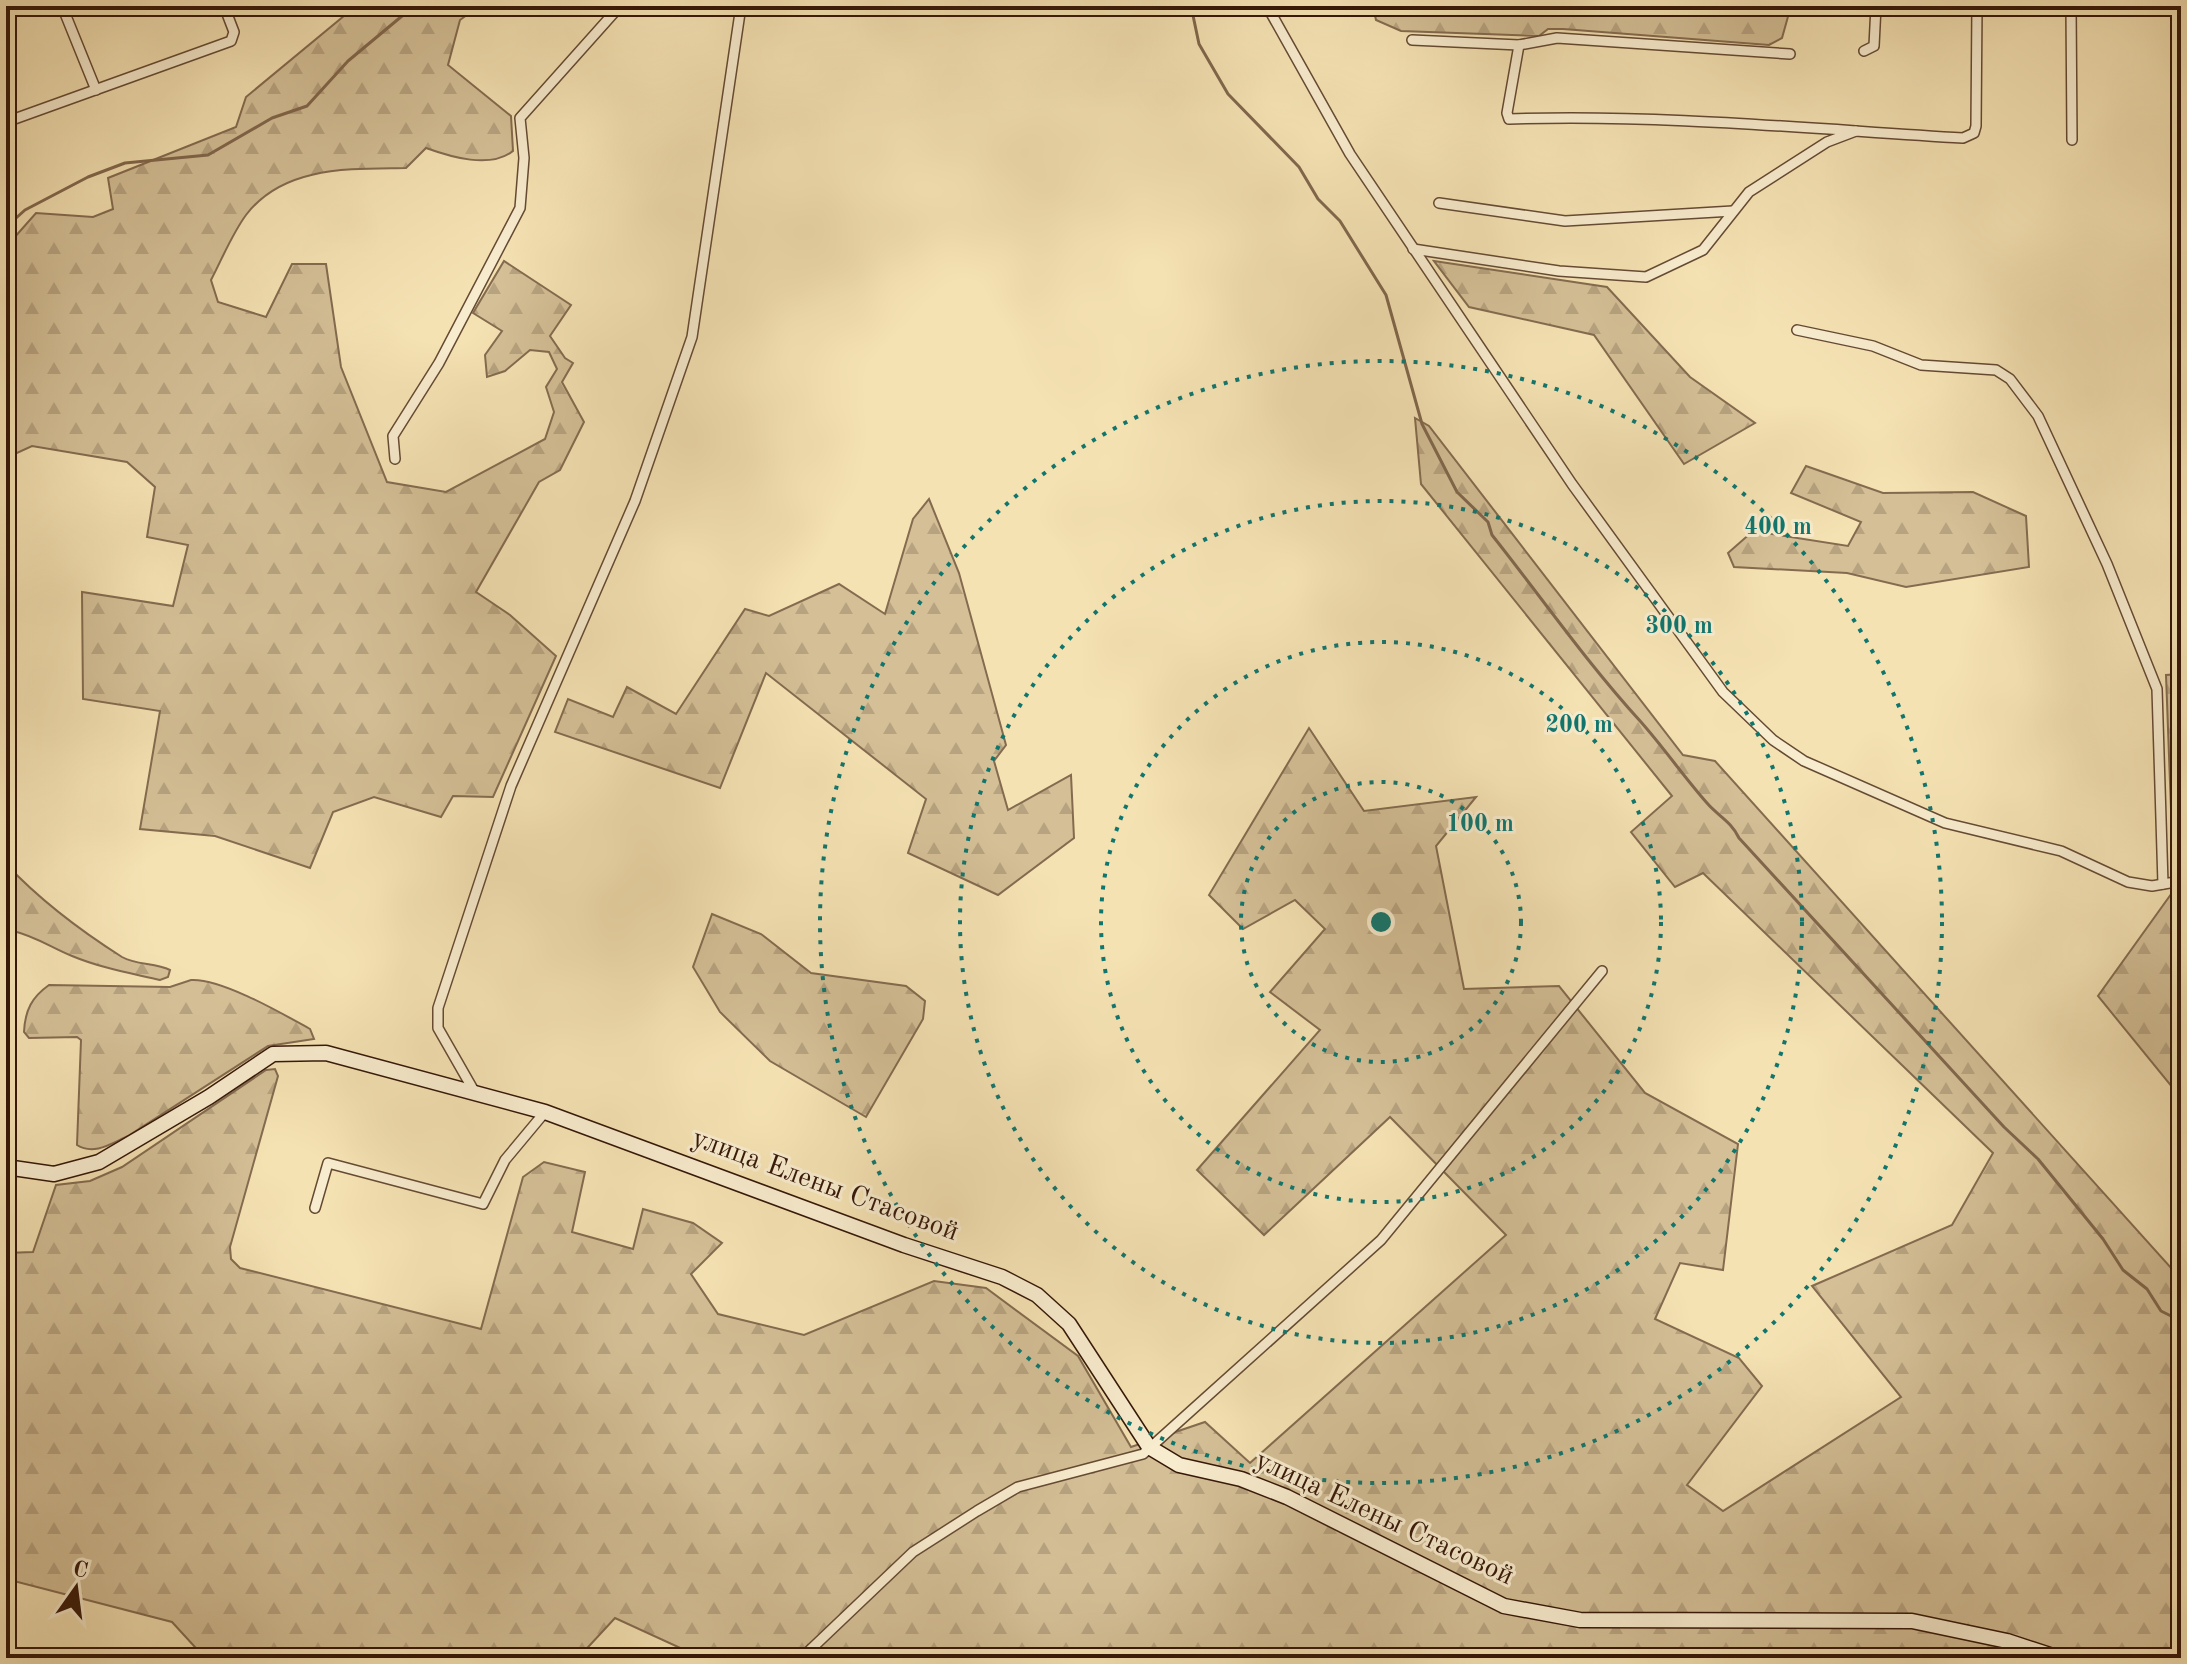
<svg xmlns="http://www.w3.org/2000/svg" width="2187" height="1664" viewBox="0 0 2187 1664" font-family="'Old Standard TT',serif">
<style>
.forest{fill:url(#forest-firs);stroke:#846b4f;stroke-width:2}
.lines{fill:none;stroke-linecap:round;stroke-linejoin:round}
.stream{stroke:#81674c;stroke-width:3}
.minor-casing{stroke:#654a33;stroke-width:12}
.secondary-casing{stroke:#351708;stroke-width:17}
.minor{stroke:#f8ecce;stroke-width:9}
.secondary{stroke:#f8ecce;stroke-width:14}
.ring{fill:none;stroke:#0f766e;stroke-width:4;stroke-dasharray:4 8}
.labels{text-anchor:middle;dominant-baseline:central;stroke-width:6;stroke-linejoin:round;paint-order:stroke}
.street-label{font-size:28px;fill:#351708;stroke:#f8ecce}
.centre{fill:#0f766e;stroke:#f8ecce;stroke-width:4}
.ring-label{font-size:24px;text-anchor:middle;font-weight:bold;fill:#0f766e;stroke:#f8ecce;stroke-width:6;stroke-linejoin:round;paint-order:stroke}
</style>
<defs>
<pattern id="forest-firs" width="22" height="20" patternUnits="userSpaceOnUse" patternTransform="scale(2)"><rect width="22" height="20" fill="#d4bf96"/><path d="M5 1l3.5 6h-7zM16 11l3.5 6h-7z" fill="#b7a380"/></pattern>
</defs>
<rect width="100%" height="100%" fill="#f5e2b3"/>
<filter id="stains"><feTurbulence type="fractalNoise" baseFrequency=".0025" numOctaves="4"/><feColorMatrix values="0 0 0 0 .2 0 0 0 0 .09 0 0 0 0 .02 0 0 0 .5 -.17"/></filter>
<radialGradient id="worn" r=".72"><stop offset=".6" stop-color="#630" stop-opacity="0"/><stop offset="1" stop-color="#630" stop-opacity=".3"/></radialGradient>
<g class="forest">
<path d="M356 6H479L460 20 448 65 511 116 513 151C490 169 451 157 426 148L406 168C351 169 284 165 246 215 232 234 222 259 211 280L218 302 266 317 292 264H326L341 367 387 482 446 492 545 439 554 412 546 387 557 369 549 352 530 350 505 371 487 377 485 355 502 331 473 313 504 261 571 305 550 336 565 358 573 363 562 382 584 422 560 470 539 482 476 592 510 615 556 656 493 797 453 796 441 817 374 797 333 812 310 868 215 836 140 829 160 711 83 699 82 592 173 606 188 545 147 537 155 487 127 462 32 446 6 458V247L36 213 93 217 113 209 108 178 236 127 246 97Z"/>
<path d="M1373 6H1514L1547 10 1550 6H1787L1789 13 1782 38 1769 45 1563 29H1548L1539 36 1401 31 1376 20Z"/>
<path d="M1434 261 1607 287 1690 377 1755 423 1684 464 1594 335 1469 307Z"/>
<path d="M1415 418 1429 426 1683 755 1715 761 2181 1279V1658H826L808 1645 798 1658H702L615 1618 578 1658H205L172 1622 6 1579V1253L33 1252 56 1185 90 1181 122 1167 266 1070 275 1069 278 1076 230 1247 231 1259 240 1268 481 1329 523 1177 544 1162 585 1172 572 1232 633 1249 643 1209 693 1223 722 1243 691 1274 718 1314 804 1335 934 1281 986 1288 1078 1356 1131 1447 1205 1422 1250 1463 1506 1235 1390 1117 1264 1235 1197 1170 1320 1030 1270 992 1325 929 1295 900 1243 929 1209 895 1309 728 1364 811 1476 797 1436 846 1464 989 1559 986 1645 1093 1738 1144 1723 1270 1680 1263 1655 1319 1739 1358 1762 1386 1687 1485 1723 1511 1901 1397 1812 1286 1952 1225 1993 1153 1703 873 1675 887 1631 832 1672 796 1421 484Z"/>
<path d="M1806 466 1883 493 1973 492 2026 516 2029 567 1906 587 1847 573 1734 567 1728 553 1753 531 1848 546 1861 522 1791 493Z"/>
<path d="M929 499 959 573 1006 745 994 761 1008 810 1071 775 1074 838 998 895 908 853 926 799 766 673 720 788 555 732 568 699 613 717 627 687 676 714 745 609 769 616 839 584 885 614 913 519Z"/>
<path d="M2181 674V1098L2098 996 2174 890 2166 675Z"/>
<path d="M6 864C39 899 81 931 122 957 136 965 155 963 170 970L168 977 160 980C130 973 101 968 72 956 52 948 35 936 13 931L6 935Z"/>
<path d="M712 914 761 934 811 973 906 986 925 1001 923 1019 866 1117 770 1061 720 1012 693 967Z"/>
<path d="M191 980C221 978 283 1014 310 1029L314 1039 268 1046 128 1136C112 1143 94 1156 77 1145L81 1040 77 1037 29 1038 24 1032C25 1010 32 997 49 985L170 987Z"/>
</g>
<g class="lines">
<g class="stream">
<path d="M1191 6 1199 44 1228 94 1299 167 1318 199 1340 221 1386 295 1422 424 1457 492 1488 522 1492 535C1542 598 1587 663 1641 722 1664 748 1684 777 1707 803 1718 816 1731 821 1739 838L2004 1127 2038 1159 2103 1239 2123 1270 2147 1289 2161 1311 2181 1321"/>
<path d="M6 227 25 210 88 177 125 163 208 155 272 118 307 106 348 61 414 6"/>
</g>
<defs>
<g id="minor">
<path d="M62 6 96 90"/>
<path d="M1267 6 1350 154 1572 484 1723 692 1773 740 1804 761 1945 823 2061 851 2128 882 2152 886 2181 881"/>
<path d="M2071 6 2072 140"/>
<path d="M1412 40 1519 45 1557 38 1790 54"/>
<path d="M1519 45 1507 113 1509 119C1661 114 1812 129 1963 138L1974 133 1976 126 1977 6"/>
<path d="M1864 51 1874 46 1876 6"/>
<path d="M6 122 231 41 234 32 224 6"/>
<path d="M1439 203 1565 221 1733 211"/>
<path d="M1413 249 1559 271 1646 277 1703 250 1749 192 1827 142 1856 131"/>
<path d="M1797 330 1873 346 1921 365 1996 370 2010 379 2038 416 2107 564 2157 689 2163 884"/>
<path d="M395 459 393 436 439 363 520 208 524 158 520 118 620 6"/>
<path d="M474 1091 438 1028V1008L511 786 635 501 692 337 741 6"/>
<path d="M315 1208 328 1163 483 1204 505 1160 545 1112"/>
<path d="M809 1651 913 1552 977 1511 1018 1487 1143 1454 1381 1240 1602 971"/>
</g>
<path id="secondary" d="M6 1167 54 1174 99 1162 209 1097 273 1054 326 1053 545 1112 904 1245 1002 1277 1037 1295 1069 1324 1149 1447 1179 1465 1241 1479 1287 1497 1504 1606 1580 1620 1912 1621 2007 1641 2059 1658"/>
</defs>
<use href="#minor" class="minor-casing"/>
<use href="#secondary" class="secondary-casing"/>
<use href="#minor" class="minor"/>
<use href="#secondary" class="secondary"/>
</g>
<g class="ring">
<circle cx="1381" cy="922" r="140"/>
<circle cx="1381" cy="922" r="280"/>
<circle cx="1381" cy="922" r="421"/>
<circle cx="1381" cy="922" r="561"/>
</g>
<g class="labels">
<g class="street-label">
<text transform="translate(825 1186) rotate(20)">улица Елены Стасовой</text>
<text transform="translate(1384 1519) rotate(25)">улица Елены Стасовой</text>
</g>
</g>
<circle cx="1381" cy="922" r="12" class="centre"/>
<g class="ring-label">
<text x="1778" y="534">400 m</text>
<text x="1679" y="633">300 m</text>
<text x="1579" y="732">200 m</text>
<text x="1480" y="831">100 m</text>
</g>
<rect width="2187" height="1664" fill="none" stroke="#f5e2b3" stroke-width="32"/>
<rect x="8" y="8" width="2171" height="1648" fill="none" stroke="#351708" stroke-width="4"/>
<rect x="16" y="16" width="2155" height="1632" fill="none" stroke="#351708" stroke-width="2"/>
<g transform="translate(76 1588) rotate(14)" stroke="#f8ecce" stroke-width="6" paint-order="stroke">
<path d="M0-6L14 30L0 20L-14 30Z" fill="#351708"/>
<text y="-12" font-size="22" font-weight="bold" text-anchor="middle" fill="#351708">С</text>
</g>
<rect width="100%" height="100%" filter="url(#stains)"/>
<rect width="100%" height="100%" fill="url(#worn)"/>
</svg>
